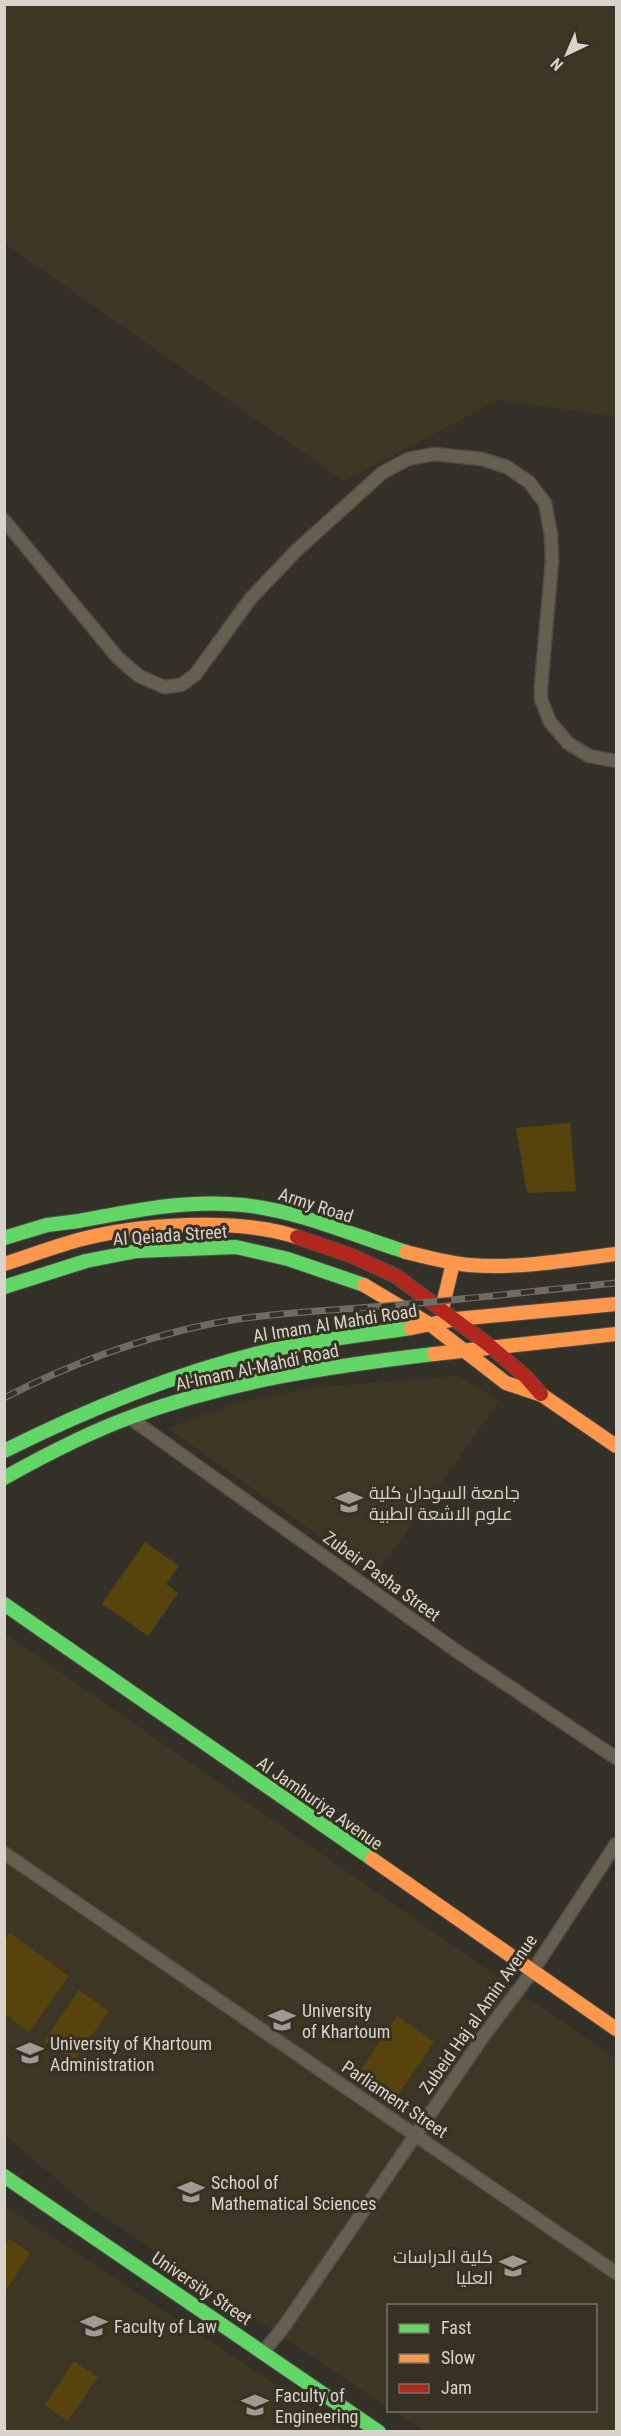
<svg xmlns="http://www.w3.org/2000/svg" width="621" height="2436" viewBox="0 0 621 2436" font-family="'Roboto Condensed',Cairo,sans-serif">
<style>
.built{fill:#3d3625}
.green{fill:#57440c}
.lines{fill:none;stroke-linecap:round;stroke-linejoin:round}
.street-casing{stroke:#504d46;stroke-width:15}
.fast-casing{stroke:#504d46;stroke-width:16}
.slow-casing{stroke:#504d46;stroke-width:16}
.jam-casing{stroke:#504d46;stroke-width:16}
.street{stroke:#665f4f;stroke-width:12}
.fast{stroke:#63d668;stroke-width:14}
.slow{stroke:#ff974d;stroke-width:14}
.jam{stroke:#b3261e;stroke-width:14}
.rail-casing{stroke:#706c61;stroke-width:7}
.rail{stroke:#373124;stroke-width:4.5;stroke-dasharray:14;stroke-linecap:butt}
.labels{text-anchor:middle;dominant-baseline:central;stroke-width:6;stroke-linejoin:round;paint-order:stroke}
.street-label{font-size:18px;fill:#d8d4cc;stroke:#373124}
.poi-label{font-size:18px;fill:#d8d4cc;stroke:#373124;text-anchor:start}
</style>
<rect width="100%" height="100%" fill="#333028"/>
<g class="built">
<path d="M5 4 616 5V417L498 400 344 481 5 244Z"/>
<path d="M459 1376 499 1401 375 1576 168 1428 235 1404 309 1388Z"/>
<path d="M4 1633 616 2059V2431H424L392 2411 596 2410V2306H388V2408L84 2203 5 2135Z"/>
<path d="M4 2205 14 2212 346 2431H5Z"/>
</g>
<g class="green">
<path d="M570 1123 576 1191 527 1193 516 1128Z"/>
<path d="M145 1542 179 1566 166 1584 178 1593 148 1636 102 1604Z"/>
<path d="M10 1933 69 1976 29 2032 5 2014V1940Z"/>
<path d="M79 1990 109 2011 74 2061 44 2041Z"/>
<path d="M397 2016 434 2042 395 2099 358 2074Z"/>
<path d="M9 2239 30 2253 5 2292V2246Z"/>
<path d="M74 2361 98 2377 68 2421 45 2405Z"/>
</g>
<g class="lines">
<defs>
<g id="street">
<path d="M4 520 118 658 139 676 164 687 181 685 195 675 251 598 297 550 382 473 408 459 434 454 482 459 507 467 529 482 545 503 551 535 552 561 541 686V699L550 722 568 743 589 756 616 761"/>
<path d="M130 1418 455 1650 616 1758"/>
<path d="M4 1853 616 2273"/>
<path d="M264 2351 283 2328 485 2034 532 1972 616 1844"/>
</g>
<g id="fast">
<path d="M4 1238 47 1225 79 1221C132 1211 188 1199 243 1205 299 1211 352 1235 406 1252"/>
<path d="M4 1287 86 1261 137 1251 236 1247 288 1259 364 1285"/>
<path d="M4 1451C88 1409 175 1373 267 1351 315 1340 363 1335 411 1328"/>
<path d="M4 1478C45 1455 87 1433 131 1417 228 1381 332 1366 434 1354"/>
<path d="M4 1604 372 1859"/>
<path d="M4 2176 379 2432"/>
</g>
<g id="slow">
<path d="M406 1252C426 1257 447 1263 469 1265 517 1269 568 1260 616 1254"/>
<path d="M4 1264C29 1256 53 1247 78 1240 139 1224 237 1217 297 1237"/>
<path d="M364 1285 431 1325 506 1383 542 1395 616 1446"/>
<path d="M442 1309 453 1263"/>
<path d="M411 1328 456 1319 616 1304"/>
<path d="M434 1354 616 1334"/>
<path d="M372 1859 616 2029"/>
</g>
<path id="jam" d="M297 1237 350 1255 396 1276 490 1346 526 1377 541 1394"/>
</defs>
<use href="#street" class="street-casing"/>
<use href="#fast" class="fast-casing"/>
<use href="#slow" class="slow-casing"/>
<use href="#jam" class="jam-casing"/>
<use href="#street" class="street"/>
<use href="#fast" class="fast"/>
<use href="#slow" class="slow"/>
<use href="#jam" class="jam"/>
<defs>
<path id="rail" d="M4 1398C68 1365 135 1340 205 1325 267 1312 332 1311 395 1305 469 1299 543 1290 616 1283"/>
</defs>
<use href="#rail" class="rail-casing"/>
<use href="#rail" class="rail"/>
</g>
<defs>
<symbol id="university-bare" viewBox="-9 -9 18 18"><path d="M0-5L7-2L0 1L-7-2ZM-4 1L0 2.5L4 1V4Q0 6-4 4Z" fill="#9e9b93" stroke="#373124" stroke-width="2.5" paint-order="stroke"/></symbol>
</defs>
<g fill-rule="evenodd">
<use href="#university-bare" x="330" y="1483" width="38" height="38"/>
<use href="#university-bare" x="263" y="2001" width="38" height="38"/>
<use href="#university-bare" x="11" y="2034" width="38" height="38"/>
<use href="#university-bare" x="172" y="2173" width="38" height="38"/>
<use href="#university-bare" x="494" y="2247" width="38" height="38"/>
<use href="#university-bare" x="75" y="2307" width="38" height="38"/>
<use href="#university-bare" x="236" y="2386" width="38" height="38"/>
</g>
<g class="labels">
<g class="street-label">
<text transform="translate(316 1205) rotate(18)">Army Road</text>
<text transform="translate(170 1235) rotate(-4)">Al Qeiada Street</text>
<text transform="translate(335 1323) rotate(-9)">Al Imam Al Mahdi Road</text>
<text transform="translate(257 1367) rotate(-12)">Al-Imam Al-Mahdi Road</text>
<text transform="translate(382 1576) rotate(36)">Zubeir Pasha Street</text>
<text transform="translate(320 1803) rotate(35)">Al Jamhuriya Avenue</text>
<text transform="translate(478 2014) rotate(-55)">Zubeid Haj al Amin Avenue</text>
<text transform="translate(395 2099) rotate(34)">Parliament Street</text>
<text transform="translate(202 2288) rotate(34)">University Street</text>
</g>
<g class="poi-label">
<text x="369" y="1492">جامعة السودان كلية<tspan x="369" dy="21">علوم الاشعة الطبية</tspan></text>
<text x="302" y="2010">University<tspan x="302" dy="21">of Khartoum</tspan></text>
<text x="50" y="2043">University of Khartoum<tspan x="50" dy="21">Administration</tspan></text>
<text x="211" y="2182">School of<tspan x="211" dy="21">Mathematical Sciences</tspan></text>
<text x="493" y="2256" text-anchor="end">كلية الدراسات<tspan x="493" dy="21">العليا</tspan></text>
<text x="114" y="2326">Faculty of Law</text>
<text x="275" y="2395">Faculty of<tspan x="275" dy="21">Engineering</tspan></text>
</g>
</g>
<rect width="621" height="2436" fill="none" stroke="#d8d4cc" stroke-width="12"/>
<rect x="387" y="2304" width="210" height="108" fill="#373124" stroke="#777267" stroke-width="1.5"/>
<rect x="399" y="2324" width="30" height="9" fill="#63d668" stroke="#777267" stroke-width="1.5"/>
<text x="441" y="2334" font-size="18" fill="#d8d4cc">Fast</text>
<rect x="399" y="2354" width="30" height="9" fill="#ff974d" stroke="#777267" stroke-width="1.5"/>
<text x="441" y="2364" font-size="18" fill="#d8d4cc">Slow</text>
<rect x="399" y="2384" width="30" height="9" fill="#b3261e" stroke="#777267" stroke-width="1.5"/>
<text x="441" y="2394" font-size="18" fill="#d8d4cc">Jam</text>
<g transform="translate(567 54) rotate(224)" stroke="#373124" stroke-width="4.5" paint-order="stroke">
<path d="M0-4.5L10 22L0 15L-10 22Z" fill="#d8d4cc"/>
<text y="-9" font-size="16" font-weight="bold" text-anchor="middle" fill="#d8d4cc">N</text>
</g>
</svg>
